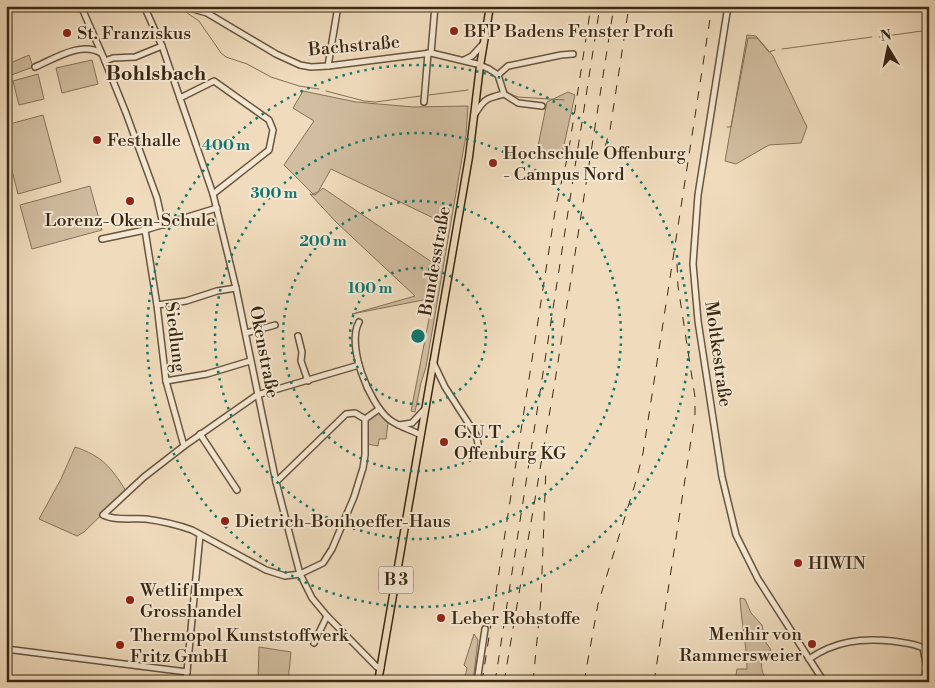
<svg xmlns="http://www.w3.org/2000/svg" width="935" height="688" viewBox="0 0 935 688" font-family="'Libre Bodoni',serif">
<style>
.green{fill:#d1bda0;stroke:#857259}
.lines{fill:none;stroke-linecap:round;stroke-linejoin:round}
.stream{stroke:#826f56;stroke-width:1}
.minor-casing{stroke:#67553d;stroke-width:8}
.major-casing{stroke:#392812;stroke-width:9}
.minor{stroke:#f5e8d4;stroke-width:5}
.major{stroke:#f0dcbd;stroke-width:6}
.rail{stroke:#392812;stroke-width:1;stroke-dasharray:9 9;stroke-linecap:butt}
.ring{fill:none;stroke:#0f766e;stroke-width:2.5;stroke-dasharray:2.5 5}
.poi-dot{fill:#8f2418;stroke:#f5e8d4;stroke-width:2}
.labels{text-anchor:middle;dominant-baseline:central;stroke-width:4;stroke-linejoin:round;paint-order:stroke}
.shield{fill:#f5e8d4;stroke:#71624c;stroke-width:1}
.shield-label{font-size:16px;font-weight:bold;fill:#392812}
.poi-label{font-size:18px;fill:#392812;stroke:#f5e8d4;text-anchor:start}
.street-label{font-size:18px;fill:#392812;stroke:#f5e8d4}
.quarter-label{font-size:20px;font-weight:bold;fill:#392812;stroke:#f5e8d4}
.centre{fill:#0f766e;stroke:#f5e8d4;stroke-width:2.5}
.ring-label{font-size:15px;text-anchor:middle;font-weight:bold;fill:#0f766e;stroke:#f5e8d4;stroke-width:4;stroke-linejoin:round;paint-order:stroke}
</style>
<rect width="100%" height="100%" fill="#f0dcbd"/>
<filter id="stains"><feTurbulence type="fractalNoise" baseFrequency=".004" numOctaves="4"/><feColorMatrix values="0 0 0 0 .2 0 0 0 0 .09 0 0 0 0 .02 0 0 0 .5 -.17"/></filter>
<radialGradient id="worn" r=".72"><stop offset=".6" stop-color="#630" stop-opacity="0"/><stop offset="1" stop-color="#630" stop-opacity=".3"/></radialGradient>
<g class="green">
<path d="M747 35 756 36 773 56 807 127 801 143 769 145 736 164 725 161Z"/>
<path d="M29 55 33 67 6 77V65Z"/>
<path d="M92 60 98 84 62 93 56 68Z"/>
<path d="M38 74 44 99 19 105 13 81Z"/>
<path d="M303 91 356 102 413 107 468 106 466 135 426 367 421 383 415 412 411 411 430 314 428 299 352 314 415 296 336 222 310 194 315 195 323 188 439 267 446 224 331 169 318 192 313 194 284 165 314 121 293 108Z"/>
<path d="M568 92 575 95 562 154 537 151 547 102Z"/>
<path d="M43 115 61 182 18 194 6 148V125Z"/>
<path d="M90 186 102 230 32 249 20 205Z"/>
<path d="M377 411 379 412 388 423 386 439H379L378 446 367 444 368 422 367 419Z"/>
<path d="M75 447C102 456 111 467 126 491L84 532 77 536 39 519 61 479Z"/>
<path d="M740 598 745 599 751 613 762 625 765 641 771 650 761 656C762 666 760 677 771 681L735 682 737 669H747C747 645 741 622 740 598Z"/>
<path d="M474 634 478 640 473 682H464L467 668 464 665Z"/>
<path d="M259 647 291 652 288 682H258Z"/>
</g>
<g class="lines">
<g class="stream">
<path d="M177 6 199 21 221 53 226 57 247 64 271 77 299 86 319 89"/>
<path d="M879 37 929 30"/>
<path d="M782 49 872 37"/>
<path d="M326 91 364 101 375 102 421 96"/>
<path d="M508 93 518 97 564 100"/>
<path d="M429 95 468 90"/>
<path d="M727 127H731L748 38H757L769 52 775 50"/>
</g>
<defs>
<g id="minor">
<path d="M81 6 105 61 126 113 157 198 163 225"/>
<path d="M144 6 162 46 213 194 236 288 276 482 300 574 312 598 327 616 377 667 381 668"/>
<path d="M183 6 207 13 276 54 300 65 311 67 328 66 431 53 477 64 489 69 498 75"/>
<path d="M728 6 698 195 693 264 698 321 722 477 736 535 758 579 824 682"/>
<path d="M431 53 435 6"/>
<path d="M464 60 472 56 483 44"/>
<path d="M105 61 113 58 135 57 162 46"/>
<path d="M328 66 338 6"/>
<path d="M35 67C54 59 81 41 101 53"/>
<path d="M498 75 508 66 561 55 573 54"/>
<path d="M498 75 504 94 518 103 542 106"/>
<path d="M180 98 214 81 269 120 273 130 269 150 213 194"/>
<path d="M424 102 428 53"/>
<path d="M475 114C484 99 487 98 504 94"/>
<path d="M145 230 157 305 166 381 184 446"/>
<path d="M102 239 145 230 217 208"/>
<path d="M157 305 186 301 217 291 236 288"/>
<path d="M359 322C346 345 369 404 390 420 398 426 411 430 421 435"/>
<path d="M246 333 275 325"/>
<path d="M298 336 302 352 301 361 308 381"/>
<path d="M433 362 445 387 476 435 478 444"/>
<path d="M166 381 207 374 250 361"/>
<path d="M365 419 379 409"/>
<path d="M399 425 412 423 424 410"/>
<path d="M200 434 237 490"/>
<path d="M276 482 346 414 355 413 365 419V455L363 468 354 497 332 549 323 563 300 574 285 576 266 570 192 530C178 525 161 521 146 519 133 518 115 521 103 515L144 477 184 446 257 395 359 365"/>
<path d="M314 643 327 616"/>
<path d="M6 649 187 672"/>
<path d="M809 659C835 641 861 638 892 641 903 643 913 643 923 648L927 668 923 682"/>
<path d="M186 682 200 535"/>
<path d="M477 682 485 629"/>
</g>
<path id="major" d="M378 682 469 157 480 66 490 6"/>
</defs>
<use href="#minor" class="minor-casing"/>
<use href="#major" class="major-casing"/>
<use href="#minor" class="minor"/>
<use href="#major" class="major"/>
<g class="rail">
<path d="M605 147 610 130 629 6"/>
<path d="M482 682 556 205 568 155 591 6"/>
<path d="M495 682 600 6"/>
<path d="M504 682 555 381 614 6"/>
<path d="M533 682 541 599 546 467"/>
<path d="M584 682 598 604 636 481 643 453 712 6"/>
<path d="M654 682 695 414V397L678 286 677 264"/>
</g>
</g>
<g class="ring">
<circle cx="418" cy="336" r="68"/>
<circle cx="418" cy="336" r="135"/>
<circle cx="418" cy="336" r="203"/>
<circle cx="418" cy="336" r="271"/>
</g>
<g class="poi-dot">
<circle cx="454" cy="31" r="5"/>
<circle cx="67" cy="33" r="5"/>
<circle cx="97" cy="140" r="5"/>
<circle cx="493" cy="163" r="5"/>
<circle cx="130" cy="201" r="5"/>
<circle cx="444" cy="442" r="5"/>
<circle cx="225" cy="521" r="5"/>
<circle cx="798" cy="563" r="5"/>
<circle cx="130" cy="600" r="5"/>
<circle cx="441" cy="618" r="5"/>
<circle cx="812" cy="644" r="5"/>
<circle cx="120" cy="645" r="5"/>
</g>
<g class="labels">
<rect class="shield" x="378.5" y="566.5" width="35" height="27" rx="4"/>
<g class="shield-label">
<text x="396" y="580">B 3</text>
</g>
<g class="poi-label">
<text x="464" y="31">BFP Badens Fenster Profi</text>
<text x="77" y="33">St. Franziskus</text>
<text x="107" y="140">Festhalle</text>
<text x="503" y="153">Hochschule Offenburg<tspan x="503" dy="21">- Campus Nord</tspan></text>
<text x="130" y="220" text-anchor="middle">Lorenz-Oken-Schule</text>
<text x="454" y="432">G.U.T<tspan x="454" dy="21">Offenburg KG</tspan></text>
<text x="235" y="521">Dietrich-Bonhoeffer-Haus</text>
<text x="808" y="563">HIWIN</text>
<text x="140" y="590">Wetlif Impex<tspan x="140" dy="21">Grosshandel</tspan></text>
<text x="451" y="618">Leber Rohstoffe</text>
<text x="802" y="634" text-anchor="end">Menhir von<tspan x="802" dy="21">Rammersweier</tspan></text>
<text x="130" y="635">Thermopol Kunststoffwerk<tspan x="130" dy="21">Fritz GmbH</tspan></text>
</g>
<g class="street-label">
<text transform="translate(354 46) rotate(-5)">Bachstraße</text>
<text transform="translate(435 261) rotate(-80)">Bundesstraße</text>
<text transform="translate(175 337) rotate(83)">Siedlung</text>
<text transform="translate(264 352) rotate(79)">Okenstraße</text>
<text transform="translate(718 354) rotate(82)">Moltkestraße</text>
</g>
<g class="quarter-label">
<text x="156" y="74">Bohlsbach</text>
</g>
</g>
<circle cx="418" cy="336" r="8" class="centre"/>
<g class="ring-label">
<text x="226" y="150">400 m</text>
<text x="274" y="198">300 m</text>
<text x="323" y="246">200 m</text>
<text x="370" y="293">100 m</text>
</g>
<rect width="935" height="688" fill="none" stroke="#f0dcbd" stroke-width="25"/>
<rect x="8" y="8" width="920" height="673" fill="none" stroke="#392812" stroke-width="2.5"/>
<rect x="12" y="12" width="910" height="663" fill="none" stroke="#392812"/>
<g transform="translate(888 48) rotate(350)" stroke="#f5e8d4" stroke-width="4" paint-order="stroke">
<path d="M0-4L9 19L0 12L-9 19Z" fill="#392812"/>
<text y="-8" font-size="14" font-weight="bold" text-anchor="middle" fill="#392812">N</text>
</g>
<rect width="100%" height="100%" filter="url(#stains)"/>
<rect width="100%" height="100%" fill="url(#worn)"/>
</svg>
